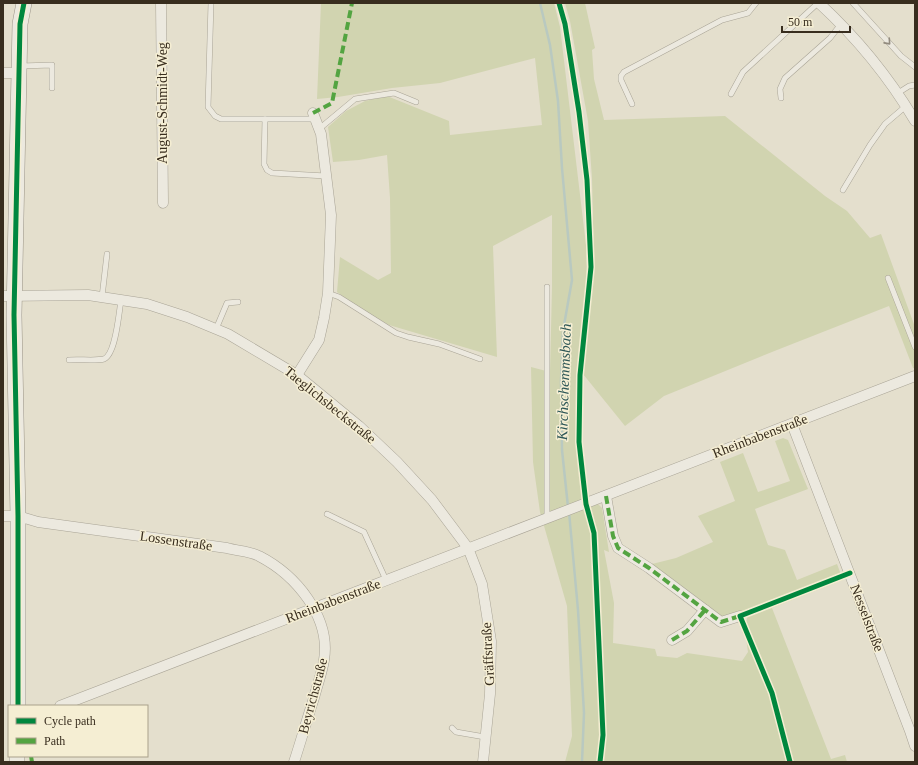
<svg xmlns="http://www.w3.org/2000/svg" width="918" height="765" viewBox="0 0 918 765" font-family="'Times New Roman',serif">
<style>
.green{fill:#d1d4b0}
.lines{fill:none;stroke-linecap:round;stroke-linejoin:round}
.stream{stroke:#b9c9c0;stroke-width:2.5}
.service-casing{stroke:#a9a496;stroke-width:6}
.minor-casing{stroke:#a9a496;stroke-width:11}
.secondary-casing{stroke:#999386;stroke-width:16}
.service{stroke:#ece9df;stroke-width:5}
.minor{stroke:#ece9df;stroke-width:10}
.secondary{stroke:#ece9df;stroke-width:15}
.quiet{stroke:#53a441;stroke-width:4;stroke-dasharray:8 4;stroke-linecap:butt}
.cycleway-casing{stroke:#f5eed3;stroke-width:8}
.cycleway{stroke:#00873e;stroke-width:5}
.oneway{stroke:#928b7e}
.labels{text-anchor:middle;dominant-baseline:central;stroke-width:3;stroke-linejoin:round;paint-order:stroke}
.street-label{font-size:14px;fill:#382d1e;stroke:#f5eed3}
.water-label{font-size:15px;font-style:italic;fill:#2e5757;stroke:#f5eed3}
</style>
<rect width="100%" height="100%" fill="#e4dfcd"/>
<path class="green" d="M321 3H554L560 27 586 245 587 281 579 369 583 373 594 267 592 179 588 121 570 21 565 3H585L595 48 592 50 594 79 604 120 725 116 825 196 847 211 870 238 881 234 915 327V368H913L889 306 777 350 664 396 625 426 583 374 581 442 587 493 602 508 609 552 604 550 614 603 613 643 655 649 657 656 677 658 687 653 742 661 748 652 746 638 742 632 747 619 748 610 724 619 652 564 676 558 713 542 698 516 735 501 720 462 743 453 758 492 790 481 775 441 783 438 788 440 808 489 755 509 768 545 785 550 797 580 837 564 843 580 772 608 831 759 845 755 847 762 612 761 611 762H565L572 736 567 606 540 512 533 462 531 367 550 372 552 288V215L493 246 497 357 389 325 359 308 337 292 340 257 378 280 391 273 390 198 387 155 359 160 333 162 328 127 346 111 365 101 387 96 449 121 450 135 542 125 535 58 440 83 392 88 338 97 317 99Z"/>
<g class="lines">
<g class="stream">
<path d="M540 3 550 45 558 101 562 168 572 280 563 331 561 381 562 450 568 507"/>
<path d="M569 512 578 610 584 713 582 762"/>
</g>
<defs>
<g id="service">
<path d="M211 3 208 107 215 116 221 119H316"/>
<path d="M853 3 901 56 915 67"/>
<path d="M21 66 52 65V88"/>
<path d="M898 93 909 86 915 85"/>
<path d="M731 94 743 72 818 3"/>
<path d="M781 98 780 89 785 78 830 38 841 24"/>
<path d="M632 104 621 80V76L624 72 722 20 748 13 756 3"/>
<path d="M265 119 264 164 267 170 272 173 326 176"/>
<path d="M319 129 355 99 394 93 416 102"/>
<path d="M843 190 870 145 885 124 906 106"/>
<path d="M888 278 915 347"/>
<path d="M328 293 339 297 396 333 408 337 439 344 480 359"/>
<path d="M102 297 107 254"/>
<path d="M216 329 227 303 238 302"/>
<path d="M69 360C77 359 97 361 104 359 116 354 119 312 121 300"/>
<path d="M327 514 364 532 386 580"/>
<path d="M547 518V287"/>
<path d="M452 728 456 732 485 737"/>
</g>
<g id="minor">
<path d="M161 3 163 203"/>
<path d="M819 3C857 38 889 77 915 121"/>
<path d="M3 73H19"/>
<path d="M3 296 88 295 147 304 187 317 228 334 297 375 359 426 397 462 432 500 468 548 482 584 491 641 490 694 483 762"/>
<path d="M297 375 319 340 324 318 328 293 331 215 321 134 313 113"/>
<path d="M792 424 910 731 915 746"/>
<path d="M606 496 613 536 618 548 649 568 721 622 740 616"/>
<path d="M3 516H18L38 522 227 548C237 551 250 551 259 556 296 575 331 617 324 660 322 673 317 686 314 698 307 719 301 741 294 762"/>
<path d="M672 640 687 631 705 610"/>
<path d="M60 706C345 596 630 487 915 376"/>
</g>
<g id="secondary">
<path d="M18 706V516L14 315 20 24 24 3"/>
<path d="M17 762V756"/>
</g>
</defs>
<use href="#service" class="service-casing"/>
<use href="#minor" class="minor-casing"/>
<use href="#secondary" class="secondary-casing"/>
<use href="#service" class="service"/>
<use href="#minor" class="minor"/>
<use href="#secondary" class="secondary"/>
<g class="quiet">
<path d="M313 113 332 103 352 3"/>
<path d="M606 496 613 536 618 548 649 568 721 622 743 615"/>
<path d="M672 640 687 631 705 610"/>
<path d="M31 756 32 762"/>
</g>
<defs>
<g id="cycleway">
<path d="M559 3 565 24 579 112 587 180 591 267 580 375 579 442 586 504 594 533 603 735 600 762"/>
<path d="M18 706V516L14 315 20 24 24 3"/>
<path d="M790 762 772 693 740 616 850 573"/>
</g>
</defs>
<use href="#cycleway" class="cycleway-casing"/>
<use href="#cycleway" class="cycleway"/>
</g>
<defs><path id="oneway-chevron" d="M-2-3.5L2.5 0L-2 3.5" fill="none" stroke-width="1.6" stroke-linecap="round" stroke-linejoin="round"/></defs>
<use class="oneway" href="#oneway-chevron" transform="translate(888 42) rotate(48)"/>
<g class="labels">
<g class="street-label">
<text transform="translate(162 103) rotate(-90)">August-Schmidt-Weg</text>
<text transform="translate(330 405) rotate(39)">Taeglichsbeckstraße</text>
<text transform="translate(760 436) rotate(-21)">Rheinbabenstraße</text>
<text transform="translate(176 541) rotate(8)">Lossenstraße</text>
<text transform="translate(333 601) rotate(-21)">Rheinbabenstraße</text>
<text transform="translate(867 618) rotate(69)">Nesselstraße</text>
<text transform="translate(488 654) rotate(-93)">Gräffstraße</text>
<text transform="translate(313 696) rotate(-75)">Beyrichstraße</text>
</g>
<g class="water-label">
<text transform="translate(564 382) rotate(-88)">Kirchschemmsbach</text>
</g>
</g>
<rect width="918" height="765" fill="none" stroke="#382d1e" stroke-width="8"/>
<rect x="8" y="705" width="140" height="52" fill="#f5eed3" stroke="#a9a18b"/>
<rect x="16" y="718" width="20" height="6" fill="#00873e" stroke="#a9a18b"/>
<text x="44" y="725" font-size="12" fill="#382d1e">Cycle path</text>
<rect x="16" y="738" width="20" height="6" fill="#53a441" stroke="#a9a18b"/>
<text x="44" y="745" font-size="12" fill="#382d1e">Path</text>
<path d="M782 26v6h68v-6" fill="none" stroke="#382d1e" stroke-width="2"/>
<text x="788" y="26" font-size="12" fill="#382d1e" stroke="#f5eed3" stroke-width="3" paint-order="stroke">50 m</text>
</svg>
